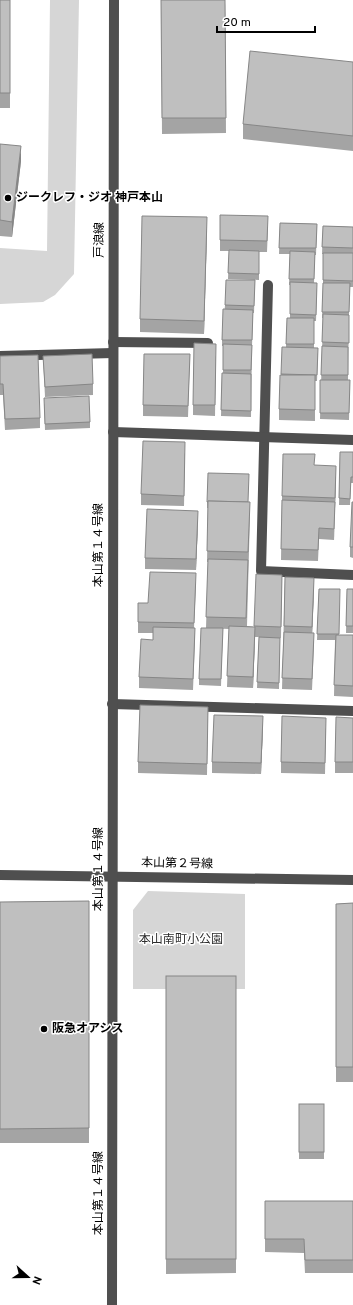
<svg xmlns="http://www.w3.org/2000/svg" width="353" height="1305" viewBox="0 0 353 1305" font-family="Overpass,'Noto Sans JP',sans-serif">
<style>
.green{fill:#d6d6d6}
.lines{fill:none;stroke-linecap:round;stroke-linejoin:round}
.minor{stroke:#4f4f4f;stroke-width:10}
.wall{fill:#a4a4a4}
.shaded-wall{fill:#868686}
.building{fill:#bfbfbf;stroke:#868686}
.poi-dot{fill:#000;stroke:#fff;stroke-width:1.5}
.labels{text-anchor:middle;dominant-baseline:central;stroke-width:3;stroke-linejoin:round;paint-order:stroke}
.poi-label{font-size:12px;font-weight:bold;fill:#000;stroke:#fff;text-anchor:start}
.street-label{font-size:12px;fill:#000;stroke:#fff}
.park-label{font-size:12px;fill:#2d2d2d;stroke:#fff}
</style>
<rect width="100%" height="100%" fill="#fff"/>
<g class="green">
<path d="M50 0H79L74 274 55 295 43 302 0 304V248L47 251Z"/>
<path d="M148 891 245 894V989H133V910Z"/>
</g>
<g class="lines">
<g class="minor">
<path d="M268 285 261 571 353 575"/>
<path d="M113 342 208 343"/>
<path d="M0 356 113 353"/>
<path d="M113 432 353 440"/>
<path d="M112 704 353 711"/>
<path d="M0 875 353 880"/>
<path d="M112 1305 114 0"/>
</g>
</g>
<g class="wall">
<rect x="0" y="0" width="10" height="108"/>
<path d="M161 0H225L226 133 162 134Z"/>
<path d="M353 62V151L243 139V124Z"/>
<path d="M0 144 21 161 12 237 0 236Z"/>
<path d="M220 215 268 227 267 252H259V280L228 279 229 251H220Z"/>
<path d="M280 223 317 224 316 255H315L314 283 317 290 316 321H314V348L318 354 317 381H315V421L279 420V409L281 375 286 347 287 318H290V285H289L290 254H279Z"/>
<path d="M323 226 353 227V287H350L349 315 348 380H350L349 420 320 419 323 318H322L323 287V254H322Z"/>
<path d="M207 230 204 334 140 332V319Z"/>
<path d="M255 280 254 313H253L252 347 251 417 221 416 222 373H223V346H222V340L225 305Z"/>
<path d="M190 354 188 417 143 416V405Z"/>
<path d="M216 355 215 416 193 415V405Z"/>
<path d="M0 356 40 418V428L5 430 3 395H0Z"/>
<path d="M43 356 93 384V395L45 397Z"/>
<path d="M44 404 90 422V428L45 430Z"/>
<path d="M340 452H353V483H351L350 505H339Z"/>
<path d="M185 453 184 506 141 505V494Z"/>
<path d="M315 465 336 477 334 540 319 539 318 561 281 560 282 496Z"/>
<path d="M207 502H249L250 513 247 626 254 627 282 575 281 638H277H280L279 689 257 688 259 637H255L253 688 227 687 229 629 206 628 208 562H207L208 508H207Z"/>
<path d="M353 502V558L350 557V547Z"/>
<path d="M198 521 196 570 145 569V558Z"/>
<path d="M285 577 314 589 312 633 314 644 312 690 282 689Z"/>
<path d="M196 584 194 628 195 639 193 690 139 688V677L153 640V633H138V603H148Z"/>
<path d="M319 589 339 635H353V697L334 696 335 640H317Z"/>
<path d="M347 589H353V633H346Z"/>
<path d="M223 628 221 686 199 685V679Z"/>
<path d="M208 707 207 775 138 773V762Z"/>
<path d="M353 718V773H335V762Z"/>
<path d="M263 727 261 774 212 773V762Z"/>
<path d="M326 728 325 774 281 773V762Z"/>
<path d="M89 901V1143H0V902Z"/>
<path d="M353 903V1082H336V904Z"/>
<path d="M166 976H236V1273L166 1274Z"/>
<rect x="299" y="1104" width="25" height="55"/>
<path d="M265 1201H353V1273H305L304 1253 265 1252Z"/>
</g>
<g class="shaded-wall">
<path d="M21 146V161L12 237V222Z"/>
<path d="M207 217V230L204 334V321Z"/>
<path d="M336 466V477L334 540 335 498Z"/>
<path d="M198 511V521L196 570V559Z"/>
<path d="M314 578V589L312 638V627Z"/>
<path d="M255 627V638L253 688V677Z"/>
<path d="M263 716V727L261 774V763Z"/>
</g>
<g class="building">
<rect x="0" y="0" width="10" height="93"/>
<path d="M161 0H225L226 118H162Z"/>
<path d="M250 51 353 62V136L243 124Z"/>
<path d="M0 144 21 146 12 222 0 220Z"/>
<path d="M220 215 268 216 267 241 220 240Z"/>
<path d="M142 216 207 217 204 321 140 319Z"/>
<path d="M280 223 317 224 316 248H279Z"/>
<path d="M323 226 353 227V248L322 247Z"/>
<path d="M229 250 259 251V274L228 273Z"/>
<path d="M290 251 315 252 314 279H289Z"/>
<path d="M323 253H353V281L323 280Z"/>
<path d="M226 280H255L254 306 225 305Z"/>
<path d="M290 282 317 283 316 315 290 314Z"/>
<path d="M323 283H350L349 312H322Z"/>
<path d="M223 309 253 310 252 340H222Z"/>
<path d="M323 314 349 315V343L322 342Z"/>
<path d="M287 318H314V344H286Z"/>
<path d="M194 343 216 344 215 405H193Z"/>
<path d="M223 344 252 345 251 370H223Z"/>
<path d="M322 346 348 347V375H321Z"/>
<path d="M282 347 318 348 317 375 281 374Z"/>
<path d="M92 354 93 384 45 387 43 356Z"/>
<path d="M144 354H190L188 406 143 405Z"/>
<path d="M38 355 40 418 5 419 3 384H0V356Z"/>
<path d="M222 373 251 374V411L221 410Z"/>
<path d="M280 375H315V410L279 409Z"/>
<path d="M320 380H350L349 413H320Z"/>
<path d="M89 396 90 422 45 424 44 398Z"/>
<path d="M143 441 185 442 184 496 141 494Z"/>
<path d="M340 452H353V477H351L350 499 339 498Z"/>
<path d="M283 454H315L314 465 336 466 335 498 282 496Z"/>
<path d="M208 473 249 474 248 502 208 501V502H207Z"/>
<path d="M282 500 335 502 334 529 319 528 318 550 281 549Z"/>
<path d="M208 501 250 502 248 552 207 551Z"/>
<path d="M352 502H353V547H350Z"/>
<path d="M147 509 198 511 196 559 145 558Z"/>
<path d="M208 559 248 560 246 618 206 617Z"/>
<path d="M150 572 196 573 194 623 138 622V603H148Z"/>
<path d="M256 574 282 575 281 627 254 626Z"/>
<path d="M285 577 314 578 312 627 284 626Z"/>
<path d="M319 589H340L339 634H317Z"/>
<path d="M347 589H353V626H346Z"/>
<path d="M229 626 255 627 253 677 227 676Z"/>
<path d="M153 627 195 628 193 679 139 677 141 639 153 640Z"/>
<path d="M201 628H223L221 679H199Z"/>
<path d="M284 632 314 633 312 679 282 678Z"/>
<path d="M336 635H353V686L334 685Z"/>
<path d="M259 637 280 638 279 683 257 682Z"/>
<path d="M140 705 208 707 207 764 138 762Z"/>
<path d="M214 715 263 716 261 763 212 762Z"/>
<path d="M282 716 326 718 325 763 281 762Z"/>
<path d="M336 717 353 718V762H335Z"/>
<path d="M89 901V1128L0 1129V902Z"/>
<path d="M353 903V1067H336V904Z"/>
<rect x="166" y="976" width="70" height="283"/>
<rect x="299" y="1104" width="25" height="48"/>
<path d="M265 1201H353V1260H305L304 1239H265Z"/>
</g>
<g class="poi-dot">
<circle cx="8" cy="198" r="4"/>
<circle cx="44" cy="1029" r="4"/>
</g>
<g class="labels">
<g class="poi-label">
<text x="16" y="198">ジークレフ・ジオ 神戸本山</text>
<text x="52" y="1029">阪急オアシス</text>
</g>
<g class="street-label">
<text transform="translate(100 240) rotate(-90)">戸浪線</text>
<text transform="translate(99 545) rotate(-90)">本山第１４号線</text>
<text transform="translate(177 864) rotate(1)">本山第２号線</text>
<text transform="translate(99 869) rotate(-90)">本山第１４号線</text>
<text transform="translate(99 1193) rotate(-90)">本山第１４号線</text>
</g>
<g class="park-label">
<text x="181" y="940">本山南町小公園</text>
</g>
</g>
<g transform="translate(28 1277) rotate(111)" stroke="#ffffff" stroke-width="3" paint-order="stroke">
<path d="M0-3L7 15L0 10L-7 15Z" fill="#000000"/>
<text y="-6" font-size="11" font-weight="bold" text-anchor="middle" fill="#000000">N</text>
</g>
<path d="M217 26v6h98v-6" fill="none" stroke="#000000" stroke-width="2"/>
<text x="223" y="26" font-size="12" fill="#000000" stroke="#ffffff" stroke-width="3" paint-order="stroke">20 m</text>
</svg>
